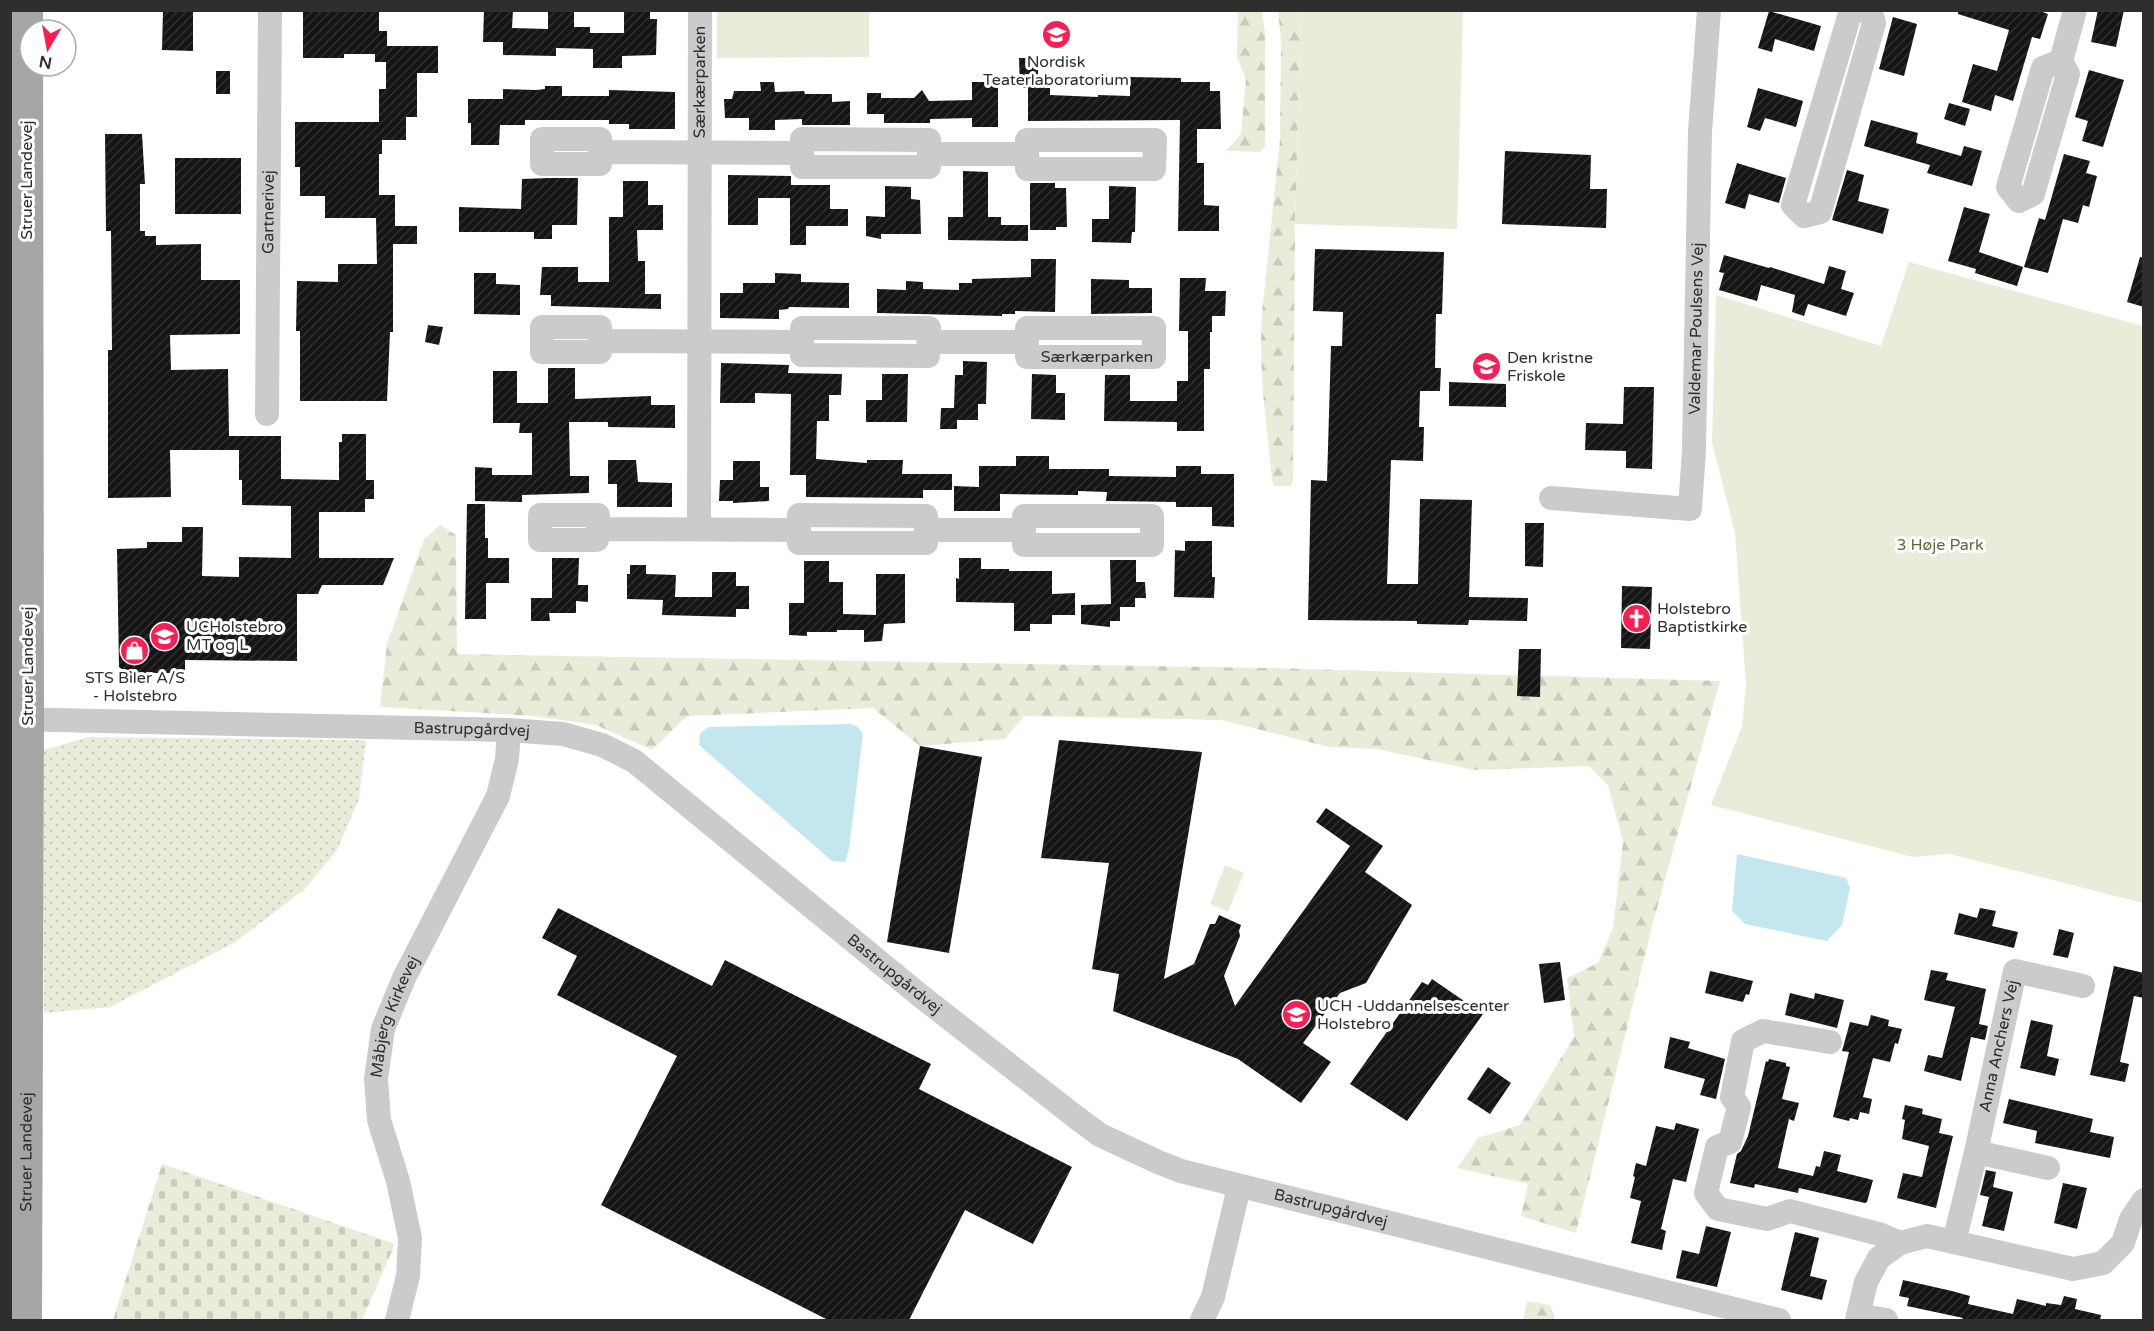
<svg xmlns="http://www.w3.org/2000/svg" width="2154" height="1331" viewBox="0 0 2154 1331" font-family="'Varela Round',sans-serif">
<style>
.grass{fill:url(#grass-dots)}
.forest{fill:url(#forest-firs)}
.cemetery{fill:url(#cemetery-stones)}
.park{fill:#e8edda}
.water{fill:#c4e6ef}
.building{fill:url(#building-hatch)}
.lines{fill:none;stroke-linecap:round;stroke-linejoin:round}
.minor{stroke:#cbcbcb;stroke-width:24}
.major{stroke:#a6a6a6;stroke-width:32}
.labels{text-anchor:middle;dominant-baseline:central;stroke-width:6;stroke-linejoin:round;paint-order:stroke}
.poi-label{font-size:16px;fill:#2e2e2e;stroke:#fff;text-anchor:start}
.street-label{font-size:16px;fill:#2e2e2e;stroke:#fff}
.park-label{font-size:16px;fill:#5a6e37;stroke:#fff}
</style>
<defs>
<pattern id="grass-dots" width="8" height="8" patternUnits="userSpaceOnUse" patternTransform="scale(1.5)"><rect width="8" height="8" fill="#e8edda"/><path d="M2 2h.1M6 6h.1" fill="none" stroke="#c7ccbb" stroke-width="1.8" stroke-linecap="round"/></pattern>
<pattern id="forest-firs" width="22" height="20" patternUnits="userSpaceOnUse" patternTransform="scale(1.5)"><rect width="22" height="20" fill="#e8edda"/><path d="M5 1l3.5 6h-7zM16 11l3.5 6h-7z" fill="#c7ccbb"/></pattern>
<pattern id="cemetery-stones" width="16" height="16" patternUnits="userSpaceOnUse" patternTransform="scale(1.5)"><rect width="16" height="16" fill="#e8edda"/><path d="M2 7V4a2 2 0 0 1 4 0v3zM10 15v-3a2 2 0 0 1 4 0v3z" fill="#c7ccbb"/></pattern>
<pattern id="building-hatch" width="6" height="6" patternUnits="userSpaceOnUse" patternTransform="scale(1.5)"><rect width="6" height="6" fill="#151515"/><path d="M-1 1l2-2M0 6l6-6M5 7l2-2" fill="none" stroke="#2f2f2f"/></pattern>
</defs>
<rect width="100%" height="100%" fill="#fff"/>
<path class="grass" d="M88 737 366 740 359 799 337 850 305 889 234 943 110 1007 44 1013V750Z"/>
<g class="forest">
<path d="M1238 11H1262L1265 32V147L1260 152 1226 151 1241 134 1246 79 1237 57Z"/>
<path d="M1278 11H1301L1295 224 1293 480 1291 486H1275L1272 480 1262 383 1261 341 1262 313 1280 140 1281 40Z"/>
<path d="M440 525 456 535 457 654 1270 668 1720 681 1654 919 1576 1233 1521 1216 1528 1184 1457 1168 1478 1138 1520 1125 1574 1037 1567 978 1598 963 1613 928 1623 842 1608 785 1589 766 1474 770 1377 749 1329 747 1221 720 1024 716 1005 739 920 746 873 708 687 716 652 750 596 725 534 716 380 707 387 644 424 539Z"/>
<path d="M1527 1301 1550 1305 1555 1316 1554 1320H1523Z"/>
</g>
<path class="cemetery" d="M162 1164 395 1244 362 1320H113Z"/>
<g class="park">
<path d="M717 11H869V57L717 58Z"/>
<path d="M1301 11H1463L1457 229 1295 224Z"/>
<path d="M1909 262 2143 326V903L1950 854 1913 857 1711 805 1742 726 1746 685 1735 533 1712 442 1716 295 1881 346Z"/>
<path d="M1225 865 1244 873 1228 912 1210 904Z"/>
</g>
<g class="water">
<path d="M851 724 858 727 863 734 849 849 845 862 832 861 699 745 700 733 709 727Z"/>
<path d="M1737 854 1846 878 1850 888 1842 925 1827 941 1745 924 1732 911Z"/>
</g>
<g class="building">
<path d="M163 10H193V51L162 50Z"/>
<path d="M303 10H379V31H387V46H438V73H417V117H406V140H382V154H379V195H395V226H417V244H393V332H390L387 401H300V331H296L297 281 338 282V264H377L376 218H325V196H300V167H295V122H379V89H386V62H375V54H344V58H303Z"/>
<path d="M484 10H513L512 28 548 29V10H574V27H590V33H624V10H650V19H657L656 55 622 56V68H593V49L556 48V56L503 55V42H483Z"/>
<path d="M1958 10H2037L2048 14 2040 39 2032 37 2013 101 1995 95 1991 111 1962 102 1973 64 1997 71 2009 30 1958 14Z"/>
<path d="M2098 10H2124L2116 47 2091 42Z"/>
<path d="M1769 11 1821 26 1814 51 1775 39 1772 52 1758 48Z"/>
<path d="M1893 17 1917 24 1904 76 1879 69Z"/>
<path d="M1019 58H1038V81H1050V95L1098 97V95L1130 96V77L1181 78V82H1210V91H1220L1221 129H1197V163H1204V205L1219 206V231H1178L1180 120 1028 121V88H1020Z"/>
<path d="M2089 70 2124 80 2103 147 2082 141 2088 121 2075 117Z"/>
<rect x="216" y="71" width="14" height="23"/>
<path d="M760 82H774L775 92 804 91 805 94H832V102L850 101V125H802V119L775 120V130H749V118H725L724 99H732L734 91H761Z"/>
<path d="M972 82H998V127H972V118L930 119V123H884V114H867V93H881V98H914L922 90 929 101 972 100Z"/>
<path d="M545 86H562V96H609V90L675 92V129H629V124H609V120H525V125H500L499 145H471V123H468V99H503V89L536 90 545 89Z"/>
<path d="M1758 88 1803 101 1796 127 1765 118 1760 131 1747 127Z"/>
<path d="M1949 103 1970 109 1965 126 1944 119Z"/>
<path d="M1871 120 1918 133 1916 143 1961 156 1964 146 1982 151 1972 186 1927 173 1930 165 1864 146Z"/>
<path d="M105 134H142L145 184H140V231H145V236H156V245L201 244V280H240V334L170 335 171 370 228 369 229 436H281V479L339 480V442H342V434H366V480H374V499H365V512H319V558H394L383 585H322L318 594H297V661L185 660V673H127L119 667 117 549 147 548V542H182V527H203L202 576 239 577V557L291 558V506L242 505V480H239V450H170L171 497 108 498V350H112L111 231H106Z"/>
<path d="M1505 151 1591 155 1590 189H1607L1606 228 1502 224Z"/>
<path d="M2064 154 2090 161 2086 173 2097 176 2089 207 2083 205 2078 223 2063 219 2048 273 2024 267 2039 218 2045 220Z"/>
<rect x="175" y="158" width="66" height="56"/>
<path d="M1737 163 1786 178 1779 203 1749 194 1745 209 1725 203Z"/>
<path d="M1847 170 1864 175 1858 201 1889 209 1883 234 1832 220Z"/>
<path d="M963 171 988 172V217H1001V225H1028V241L948 240V217H963Z"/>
<path d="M728 175 791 176V185H830V209H848V226H806V245H790V198H758V225H728Z"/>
<path d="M549 178H578L577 225H552V239H534V232H459V207L521 209 522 179Z"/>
<path d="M623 181H648V205H663V230H637L638 261H645V294H661V309L551 306V295H540L542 267H578V282H609V217H623Z"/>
<path d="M1030 183H1055V188H1066L1067 227H1056V230H1030Z"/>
<path d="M885 186 911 187V199L920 200 921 234H881V239L866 236V216L885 217Z"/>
<path d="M1109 186 1136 187 1135 232H1132L1131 243 1092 242V219H1109Z"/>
<path d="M1964 207 1990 214 1979 252 2023 267 2017 286 1975 273 1976 269 1948 261Z"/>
<path d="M1315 249 1444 252 1442 314H1436L1435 368H1441L1440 391H1420L1419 427H1424L1423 461 1391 460 1387 584H1418L1420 499 1472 500 1469 597 1528 598 1527 621 1469 620 1468 625 1417 624V621L1308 620 1311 480 1327 481 1331 346H1342L1343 312 1313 311Z"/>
<path d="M1724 255 1769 268 1770 267 1824 284 1829 266 1846 271 1841 289 1854 293 1846 316 1808 304 1804 316 1792 312 1795 295 1761 285 1757 301 1719 290 1724 273 1719 272Z"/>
<path d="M2140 257 2144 258V307L2127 302Z"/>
<path d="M1031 259H1056L1055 312 1015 311V314H1002V316L877 313V289L906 290V281L923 282V289L959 290V283H972V279L1031 277Z"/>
<path d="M474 273H496V284L520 285V315L474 314Z"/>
<path d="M775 273 801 274V282L849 283V308L789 307 788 309 779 310V319L720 318V293H743V283H775Z"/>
<path d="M1180 278H1206L1205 291H1226L1225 316H1212V332H1210V369H1204V431H1177V422L1104 421 1105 375H1130V401H1177V381H1188V331H1179Z"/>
<path d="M1091 279 1129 280V288H1152V313L1091 314Z"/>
<path d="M428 325 443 327 439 345 425 342Z"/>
<path d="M963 361 987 362 986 404H978V420H957V429H940L941 408H954L955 375H963Z"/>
<path d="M721 363 789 365 788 373 842 374 841 395H829V421H817L816 459 867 463V460H903L902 474H952V490H923V498L806 497V475H790L791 394 755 393V403H720Z"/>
<path d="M548 368H575V399L651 396V405H675V428L608 427V422H569L570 476H589V493L522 495V502L475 501V467L492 468V475H532V433H519L520 423H493V371H517V403H548Z"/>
<path d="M882 374H908L907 422H866V400H882Z"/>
<path d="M1032 374 1056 375V393H1065V420L1031 419Z"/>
<path d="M1449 382 1506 384V407L1449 406Z"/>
<path d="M1624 387H1654L1652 469 1626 468V451L1585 450 1586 423 1623 424Z"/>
<path d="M1016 456H1049V469H1109V476L1176 477V466H1201V474H1234V527L1212 526V507H1176V502L1106 501 1107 492 1078 491V495L1000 494V511H954V486L979 487V466H1016Z"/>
<path d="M608 460H636L638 482 672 483V507H617V484H608Z"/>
<path d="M733 461H760V487H769V501L733 503V501H719L720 480H733Z"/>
<path d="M467 504H485V538H488V558H509V583H486V619H465Z"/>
<path d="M1525 523H1544L1543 567 1525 566Z"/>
<path d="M1185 541H1212V577H1215L1214 598 1174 597 1175 550 1185 551Z"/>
<path d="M552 558H579L578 585H588V602L576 601V613H549L550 621H531V598H552Z"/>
<path d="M959 558H981V569H1009V571H1052V594L1075 593V615H1052V624H1030V631H1014V603L956 602V578L959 579Z"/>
<path d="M1110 560H1136V582H1145L1146 598H1135V607H1120V621H1110V627L1081 624V605L1111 604Z"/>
<path d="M804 561H829V582H843V614L876 615V574H905V623L884 624 882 641 864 642V630H837V632H807V636L789 635V603H804Z"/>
<path d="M630 565H646V574L676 575 675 597H712V572H736V586H749V609H736V617L662 615 663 600 627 599V574H630Z"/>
<path d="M1622 586 1652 587 1650 649 1621 648Z"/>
<path d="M1519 649H1541L1540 697 1517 696Z"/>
<path d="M1059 740 1202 752 1164 979 1194 964 1210 924H1215L1219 915 1241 925 1239 931 1240 936 1224 976 1235 1006 1350 846 1316 822 1326 808 1383 846 1365 872 1412 905 1366 983 1340 993 1303 1043 1331 1062 1301 1103 1238 1059 1113 1011 1119 974 1092 969 1109 863 1041 858Z"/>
<path d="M920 746 982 757 949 953 887 942Z"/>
<path d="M558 908 712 986 725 960 931 1064 919 1089 1072 1167 1033 1244 965 1210 909 1320H828L601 1205 677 1056 557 995 577 956 542 938Z"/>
<path d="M1980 908 1996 911 1992 926 2018 932 2014 948 1954 934 1959 913 1977 918Z"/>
<path d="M2059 929 2074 933 2068 958 2053 955Z"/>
<path d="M1560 962 1565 1000 1544 1003 1539 964Z"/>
<path d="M2114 966 2144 973V998L2134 996 2120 1062 2129 1064 2125 1082 2090 1075Z"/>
<path d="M1931 970 1948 973 1946 980 1986 989 1979 1024 1988 1026 1985 1040 1971 1037 1961 1081 1924 1071 1928 1055 1942 1058 1955 1007 1924 1000Z"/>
<path d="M1710 971 1753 981 1749 995 1746 994 1743 1002 1705 993Z"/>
<path d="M1432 979 1483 1014 1407 1121 1350 1084 1422 982 1428 985Z"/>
<path d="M1790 993 1814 999 1815 993 1844 1000 1837 1028 1785 1015Z"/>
<path d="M1871 1015 1889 1020 1888 1026 1902 1029 1898 1044 1895 1043 1890 1062 1873 1058 1863 1097 1872 1099 1869 1114 1860 1112 1858 1120 1850 1118 1849 1121 1833 1117 1849 1052 1842 1051 1850 1022 1868 1026Z"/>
<path d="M2031 1020 2053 1025 2047 1056 2059 1059 2055 1076 2020 1068Z"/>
<path d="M1670 1037 1690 1042 1688 1048 1725 1059 1716 1099 1700 1095 1705 1079 1664 1068Z"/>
<path d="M1769 1059 1786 1063V1066L1790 1067 1782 1099 1799 1103 1794 1121 1789 1119 1778 1168 1813 1176 1816 1166 1820 1167 1824 1151 1841 1155 1837 1171 1873 1180 1867 1202 1865 1203 1799 1188 1798 1193 1755 1184 1754 1188 1730 1183 1737 1154 1741 1151 1748 1136 1766 1061 1768 1062Z"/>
<path d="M1488 1067 1511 1083 1490 1114 1467 1099Z"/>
<path d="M2009 1099 2093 1119 2090 1132 2114 1137 2110 1158 2035 1143 2037 1131 2003 1123Z"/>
<path d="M1905 1105 1923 1109 1922 1114 1942 1119 1939 1133 1953 1136 1936 1208 1897 1198 1903 1173 1922 1177 1929 1146 1902 1139 1905 1120 1902 1119Z"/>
<path d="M1676 1123 1699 1129 1686 1182 1673 1179 1661 1229 1666 1231 1662 1250 1631 1243 1641 1201 1630 1198 1635 1177 1633 1176 1636 1163 1646 1166 1656 1126 1674 1130Z"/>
<path d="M1986 1170 1996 1172 1993 1187 2013 1192 2004 1231 1982 1226 1989 1197 1980 1195Z"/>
<path d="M2063 1183 2087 1188 2077 1229 2054 1223Z"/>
<path d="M1706 1226 1731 1232 1717 1287 1676 1278 1682 1250 1699 1254Z"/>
<path d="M1795 1232 1819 1238 1810 1276 1827 1280 1822 1300 1781 1290Z"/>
<path d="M1903 1280 1952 1291 1970 1296 1968 1304 2013 1314 2017 1299 2046 1306V1303L2061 1305 2064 1296 2077 1299 2075 1309 2101 1315 2100 1320H1962L1963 1318 1907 1306 1909 1298 1899 1296Z"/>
</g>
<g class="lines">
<g class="minor">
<path d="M1856 10 1849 17 1793 205 1804 216 1820 212 1874 23 1870 10"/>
<path d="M2061 61 2043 68 2008 187 2019 201 2033 194 2068 74 2061 61 2075 10"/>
<path d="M802 139 929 140V167H802Z"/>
<path d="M600 152V164H542V139H600V152L802 153"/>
<path d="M929 154H1027V169H1154L1155 140H1027V154"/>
<path d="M802 328H929L928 356 802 355Z"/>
<path d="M600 341V352H542V327H600V341L802 342"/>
<path id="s1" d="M929 342H1027V357H1154V328H1027V342"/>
<path id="s2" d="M267 414 270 10"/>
<path id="s3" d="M1551 498 1690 509 1694 450 1700 132 1709 10"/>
<path d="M799 515 926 516V543H799Z"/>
<path d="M598 529 597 540H540V515H598V529L799 530"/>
<path id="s4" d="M699 529 700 10"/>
<path d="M926 530H1024V545H1152V516H1024V530"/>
<path id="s5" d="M10 719 509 730 563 734 602 745 634 761 922 997 1077 1118 1100 1135 1158 1162 1181 1171 1779 1320"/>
<path d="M1830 1042 1763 1031 1743 1041 1732 1097 1739 1107 1730 1142 1717 1147 1706 1193 1718 1209 1767 1219 1790 1211 1879 1234 1900 1243"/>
<path d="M1976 1152 2048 1168"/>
<path id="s6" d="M1954 1242 1976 1152 2015 971 2083 986"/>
<path d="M1858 1316 1886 1320"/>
<path id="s7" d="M397 1320 408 1276 410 1238 398 1181 379 1120 376 1079 383 1029 404 978 498 796 507 759 509 730"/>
<path d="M1202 1320 1213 1297 1239 1187"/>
<path d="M1857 1320 1866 1282 1879 1258 1900 1243 1927 1236 2073 1269 2103 1263 2123 1243 2131 1219 2144 1200"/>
</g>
<path class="major" id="s8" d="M26 1320 28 719 27 10"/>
</g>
<defs>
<symbol id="school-disc" viewBox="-11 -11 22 22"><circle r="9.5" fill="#f71f53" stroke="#fff"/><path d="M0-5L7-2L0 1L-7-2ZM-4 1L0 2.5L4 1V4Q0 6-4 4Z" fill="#fff"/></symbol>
<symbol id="church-disc" viewBox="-11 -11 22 22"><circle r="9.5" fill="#f71f53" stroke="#fff"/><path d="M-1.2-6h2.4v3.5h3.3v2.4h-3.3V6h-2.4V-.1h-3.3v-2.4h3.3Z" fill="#fff"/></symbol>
<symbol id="shop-disc" viewBox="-11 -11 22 22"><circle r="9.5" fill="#f71f53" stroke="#fff"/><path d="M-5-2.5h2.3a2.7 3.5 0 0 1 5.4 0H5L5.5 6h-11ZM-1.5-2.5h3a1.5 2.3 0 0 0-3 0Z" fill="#fff"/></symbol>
</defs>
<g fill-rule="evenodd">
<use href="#school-disc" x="1040" y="18" width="33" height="33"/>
<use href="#school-disc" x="1470" y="350" width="33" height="33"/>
<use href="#church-disc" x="1620" y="602" width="33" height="33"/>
<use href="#school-disc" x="148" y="620" width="33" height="33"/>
<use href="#shop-disc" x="118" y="634" width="33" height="33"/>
<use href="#school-disc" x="1280" y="998" width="33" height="33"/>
</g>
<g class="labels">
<g class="poi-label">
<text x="1056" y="62" text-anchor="middle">Nordisk<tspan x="1056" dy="18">Teaterlaboratorium</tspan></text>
<text x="1507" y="358">Den kristne<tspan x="1507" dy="18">Friskole</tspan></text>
<text x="1657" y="609">Holstebro<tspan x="1657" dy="18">Baptistkirke</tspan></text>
<text x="186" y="627">UCHolstebro<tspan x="186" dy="18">MT og L</tspan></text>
<text x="135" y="678" text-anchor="middle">STS Biler A/S<tspan x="135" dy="18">- Holstebro</tspan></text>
<text x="1317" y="1006">UCH -Uddannelsescenter<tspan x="1317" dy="18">Holstebro</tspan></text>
</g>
<g class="street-label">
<text stroke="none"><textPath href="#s4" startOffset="447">Særkærparken</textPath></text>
<text transform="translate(27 180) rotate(-90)">Struer Landevej</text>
<text stroke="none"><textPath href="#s2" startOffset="202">Gartnerivej</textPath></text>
<text stroke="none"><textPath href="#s3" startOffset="320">Valdemar Poulsens Vej</textPath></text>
<text stroke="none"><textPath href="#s1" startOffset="183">Særkærparken</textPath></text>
<text transform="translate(28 666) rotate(-90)">Struer Landevej</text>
<text stroke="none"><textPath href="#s5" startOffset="462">Bastrupgårdvej</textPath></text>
<text stroke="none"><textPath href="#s5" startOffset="966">Bastrupgårdvej</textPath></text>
<text stroke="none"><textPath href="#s7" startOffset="312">Måbjerg Kirkevej</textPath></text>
<text stroke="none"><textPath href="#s6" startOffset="201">Anna Anchers Vej</textPath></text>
<text stroke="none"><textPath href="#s8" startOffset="168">Struer Landevej</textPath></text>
<text stroke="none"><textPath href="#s5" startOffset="1470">Bastrupgårdvej</textPath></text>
</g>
<g class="park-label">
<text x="1940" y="545">3 Høje Park</text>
</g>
</g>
<rect width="2154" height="1331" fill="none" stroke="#2e2e2e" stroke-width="24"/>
<g transform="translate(48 48) rotate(190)"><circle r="28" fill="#ffffff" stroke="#ababab" stroke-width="1.5"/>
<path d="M0-4.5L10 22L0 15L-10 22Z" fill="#f71f53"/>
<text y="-9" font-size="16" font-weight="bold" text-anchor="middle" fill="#2e2e2e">N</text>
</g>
</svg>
